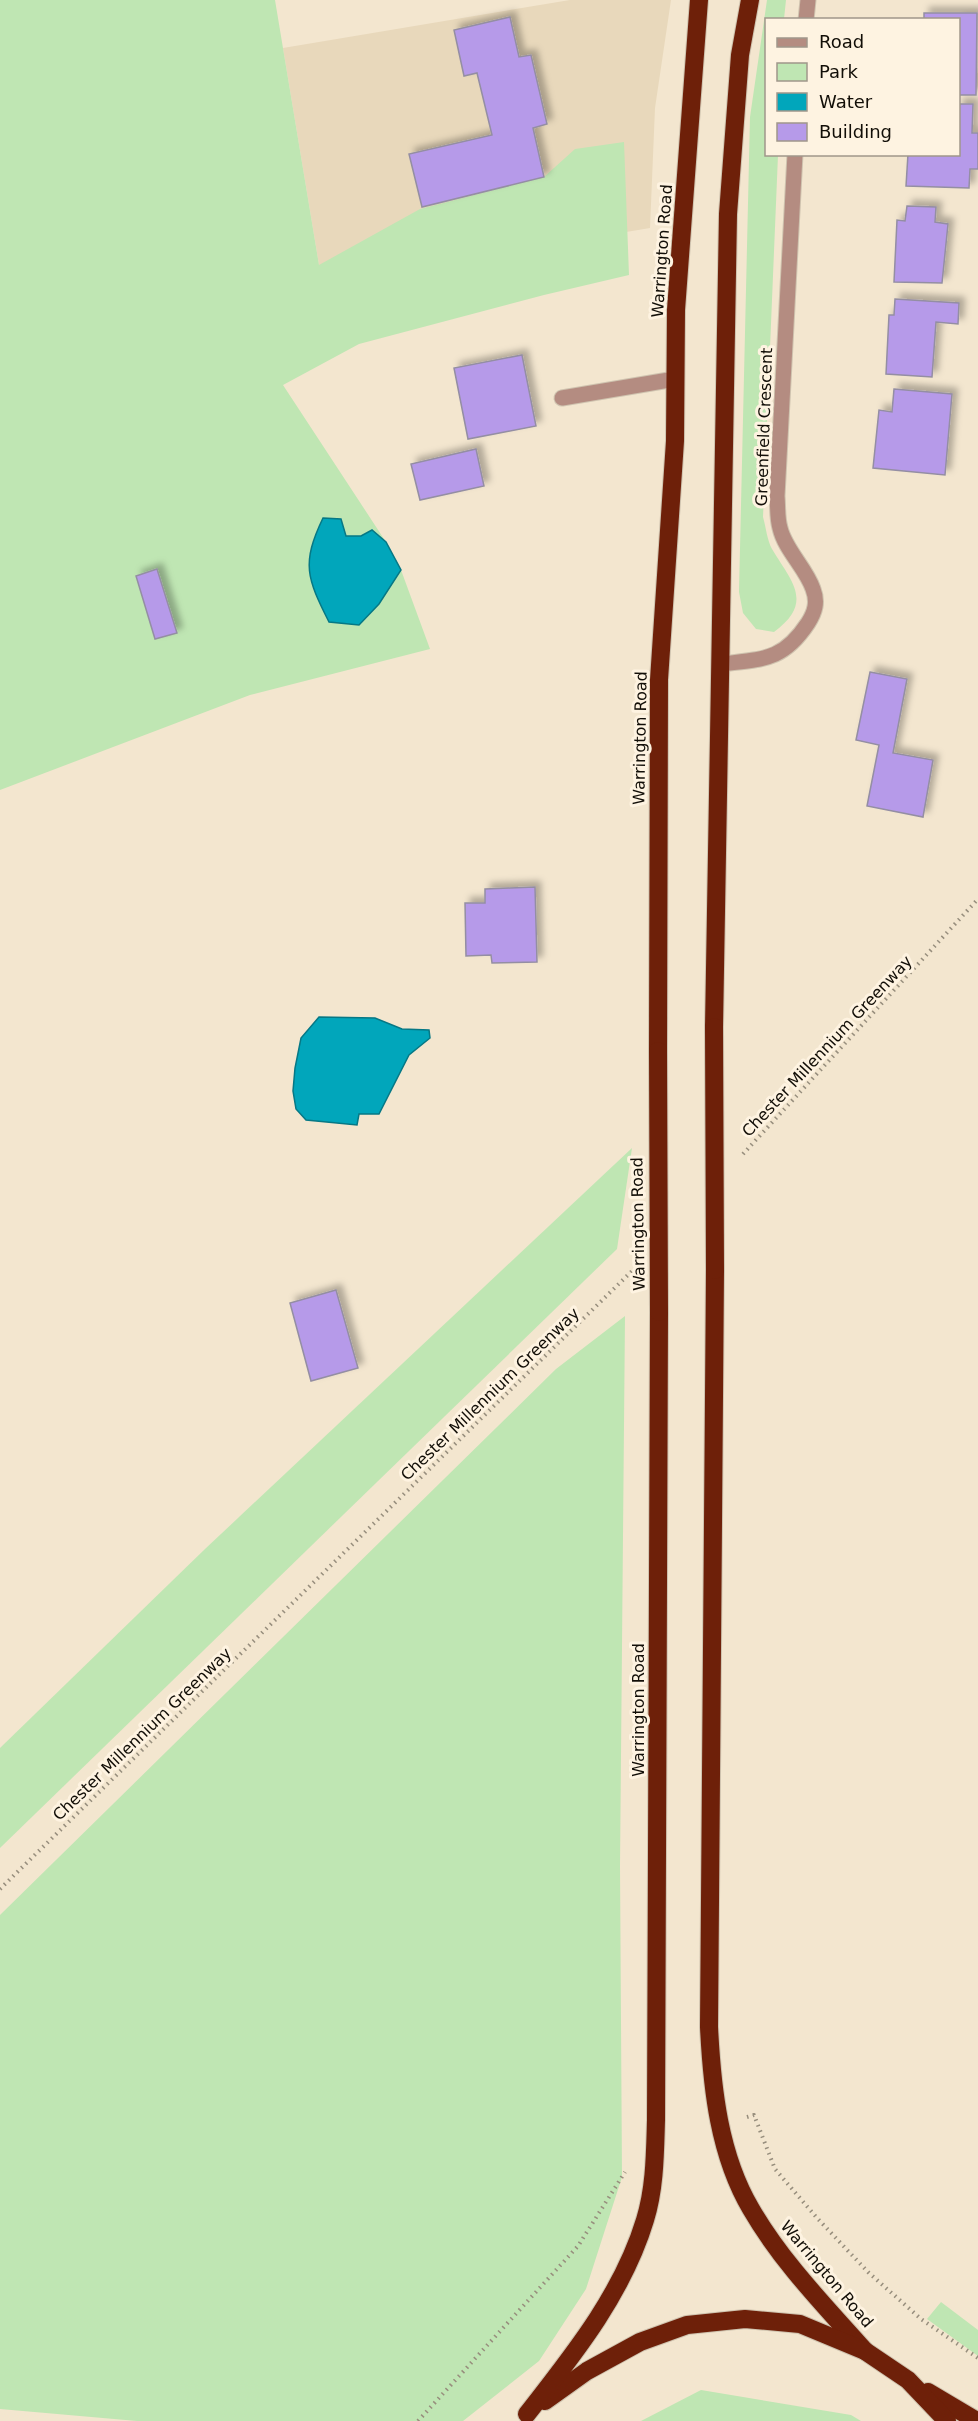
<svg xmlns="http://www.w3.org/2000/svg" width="978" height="2421" viewBox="0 0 978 2421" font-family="'DejaVu Sans',sans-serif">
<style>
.built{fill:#e8d8bb}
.green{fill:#bfe6b3}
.water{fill:#01a6bb;stroke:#067885;stroke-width:1.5}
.building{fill:#b69ae9;stroke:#948ea3;stroke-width:1.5;filter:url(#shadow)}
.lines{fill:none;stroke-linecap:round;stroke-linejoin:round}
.minor-casing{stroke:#cfc3af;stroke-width:17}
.highway-casing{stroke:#cfc3af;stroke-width:20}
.path{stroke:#978e7d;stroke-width:4;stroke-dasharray:1.5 4.5;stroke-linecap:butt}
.minor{stroke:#b48c81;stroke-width:15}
.highway{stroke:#6e2009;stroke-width:18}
.highway-bridge-casing{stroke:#cfc3af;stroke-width:20;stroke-linecap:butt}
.highway-bridge{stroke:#6e2009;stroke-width:18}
.labels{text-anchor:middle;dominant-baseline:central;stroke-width:6;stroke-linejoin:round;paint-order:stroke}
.street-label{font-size:16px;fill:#120e07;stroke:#fef3e1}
</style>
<defs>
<filter id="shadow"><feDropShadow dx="5.5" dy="-5.5" stdDeviation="3" flood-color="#0004"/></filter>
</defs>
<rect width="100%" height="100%" fill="#f3e6cf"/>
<path class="built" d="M570 0H671L655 108 650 228 322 283 283 48Z"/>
<g class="green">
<path d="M0 0H275L319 265 420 209 544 177 575 149 624 142 629 275 544 295 359 344 283 385 386 542 401 570 430 649 250 695 0 790Z"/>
<path d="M767 0H786L784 19 766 20V154L778 155 763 517C766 527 767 540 772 549 791 581 815 602 774 632L756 629 743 613 739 592 750 117Z"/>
<path d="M632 1148 617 1249 0 1848V1748L205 1549Z"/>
<path d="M625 1316 620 1866 622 2177 586 2289 539 2361 463 2421H137L0 2409V1915L556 1369Z"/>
<path d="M941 2302 978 2330V2356L927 2319Z"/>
<path d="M701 2390 851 2415 861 2421H641Z"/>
</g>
<g class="water">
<path d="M323 518 341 519 346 536H361L372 530 386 542 401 570 379 604 359 625 329 622C307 578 301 564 323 518Z"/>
<path d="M319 1017 375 1018 402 1029 429 1030 430 1038 409 1055 379 1114H359L357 1125 306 1120 296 1109 293 1091 295 1068 301 1038Z"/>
</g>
<g class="building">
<path d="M924 13H977L976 95H958V20H924Z"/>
<path d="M510 17 519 57 531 55 547 124 533 128 544 177 422 207 409 154 492 135 477 73 464 76 454 30Z"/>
<path d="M958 104H973L972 133H978V169H970L969 188 906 186 908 154H958Z"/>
<path d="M907 206 936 207 935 222 948 224 942 283 894 282 897 220 905 221Z"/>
<path d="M895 299 959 303 958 324 936 322 932 377 886 374 889 315H894Z"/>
<path d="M522 355 536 426 468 439 454 368Z"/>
<path d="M894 389 952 394 945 475 873 468 879 410 892 412Z"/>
<path d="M476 449 484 486 420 500 411 464Z"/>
<path d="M157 569 177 633 155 639 136 576Z"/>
<path d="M870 672 907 679 893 753 933 760 923 817 867 806 879 745 856 740Z"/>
<path d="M535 887 537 962 492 963 491 955 466 956 465 903H485V889Z"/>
<path d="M336 1290 358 1368 311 1381 290 1303Z"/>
</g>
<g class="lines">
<defs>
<g id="minor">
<path d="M806 20 808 0"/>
<path d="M562 398 675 379"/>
<path d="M721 664C763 659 783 661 808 623 815 612 818 602 813 589 806 568 785 550 780 528 777 518 778 507 777 496L795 154"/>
</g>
<g id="highway">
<path d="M714 1027 728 214 740 55 750 0"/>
<path d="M658 1051 659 680 675 441 676 310 699 0"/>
<path d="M715 1270 709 2027C712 2088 719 2155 751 2209 781 2261 825 2306 865 2351"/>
<path d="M928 2392 977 2421"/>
<path d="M545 2401 587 2371 640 2342 687 2325 745 2319 800 2324 865 2351 908 2380 947 2421"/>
<path d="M527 2414C574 2354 623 2293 645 2220 655 2188 655 2153 656 2120L659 1312"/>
</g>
</defs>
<use href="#minor" class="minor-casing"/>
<use href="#highway" class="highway-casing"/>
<g class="path">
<path d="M743 1154 978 899"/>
<path d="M0 1889 632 1271"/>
<path d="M747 2117 754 2115 775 2169 817 2218 868 2272 921 2319 978 2358"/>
<path d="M418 2421 578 2246 625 2172"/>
</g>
<use href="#minor" class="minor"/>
<use href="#highway" class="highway"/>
<defs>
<g id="highway-bridge">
<path d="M714 1027 715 1270"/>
<path d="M658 1051 659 1312"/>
</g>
</defs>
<use href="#highway-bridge" class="highway-bridge-casing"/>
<use href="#highway-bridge" class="highway-bridge"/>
</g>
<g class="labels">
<g class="street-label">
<text transform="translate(662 251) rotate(-86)">Warrington Road</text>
<text transform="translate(764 427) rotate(-88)">Greenfield Crescent</text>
<text transform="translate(640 738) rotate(-89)">Warrington Road</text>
<text transform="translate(827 1046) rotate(-47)">Chester Millennium Greenway</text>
<text transform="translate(638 1224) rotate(-91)">Warrington Road</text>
<text transform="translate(490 1394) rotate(-44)">Chester Millennium Greenway</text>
<text transform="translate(638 1710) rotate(-90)">Warrington Road</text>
<text transform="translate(142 1734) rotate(-44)">Chester Millennium Greenway</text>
<text transform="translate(827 2274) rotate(50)">Warrington Road</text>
</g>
</g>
<rect x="765" y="18" width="195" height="138" fill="#fef3e1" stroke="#a0978a" stroke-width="1.5"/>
<rect x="777" y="38" width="30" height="9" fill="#b48c81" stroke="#a0978a" stroke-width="1.5"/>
<text x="819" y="48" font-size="18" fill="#120e07">Road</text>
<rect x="777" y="63" width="30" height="18" fill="#bfe6b3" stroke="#a0978a" stroke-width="1.5"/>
<text x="819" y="78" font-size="18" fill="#120e07">Park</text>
<rect x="777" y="93" width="30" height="18" fill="#01a6bb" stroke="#a0978a" stroke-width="1.5"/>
<text x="819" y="108" font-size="18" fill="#120e07">Water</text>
<rect x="777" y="123" width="30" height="18" fill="#b69ae9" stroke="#a0978a" stroke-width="1.5"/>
<text x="819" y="138" font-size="18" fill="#120e07">Building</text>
</svg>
